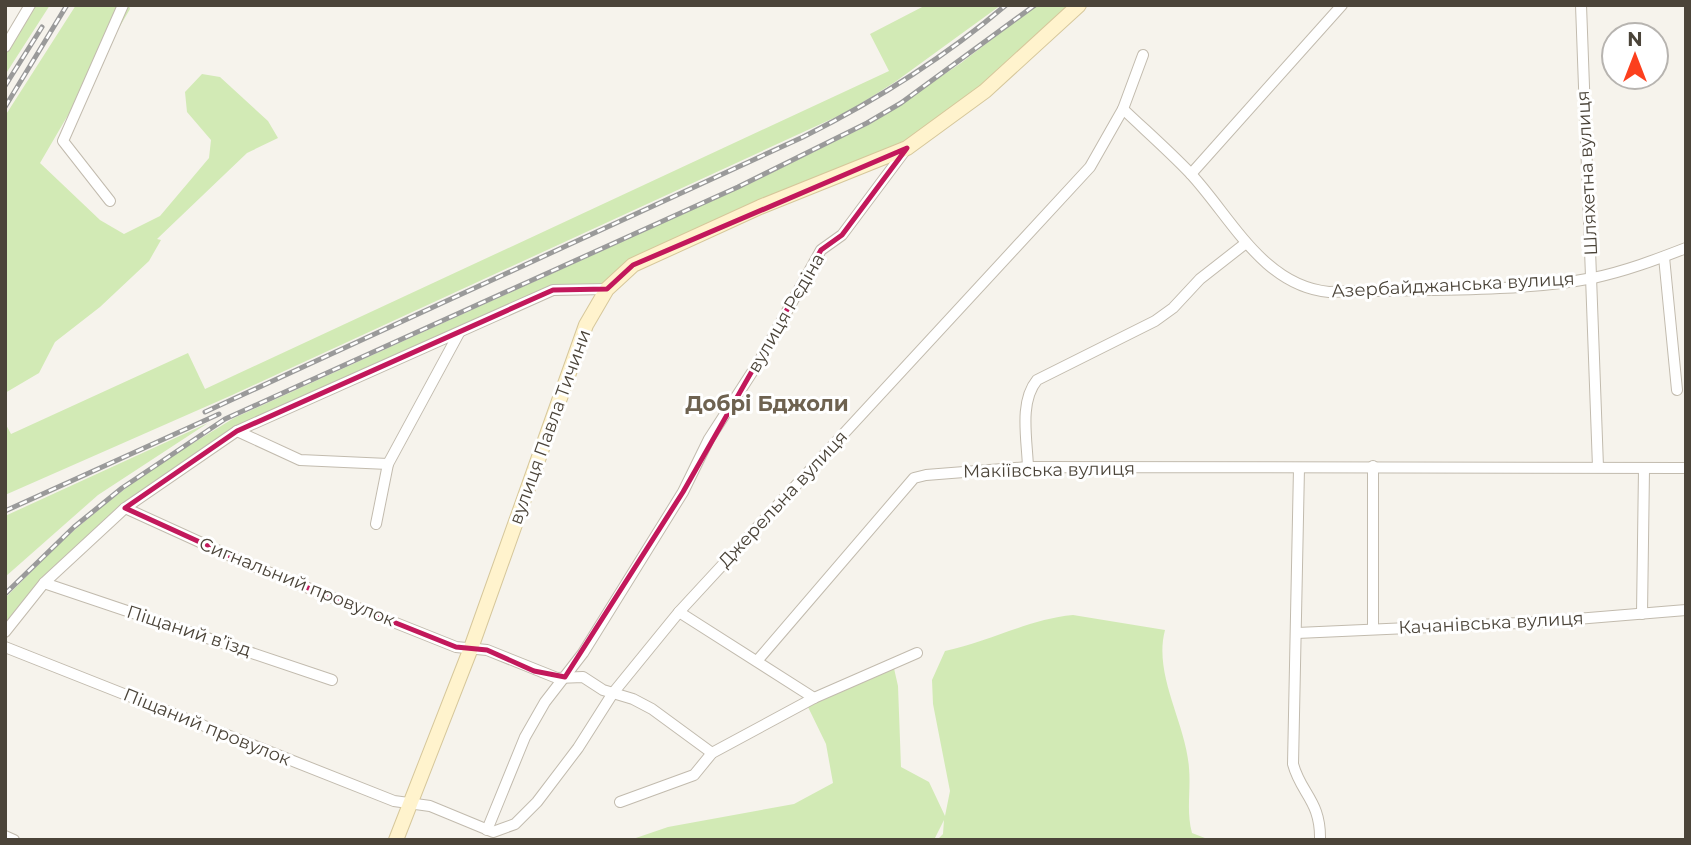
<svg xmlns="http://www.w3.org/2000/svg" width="1691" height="845" viewBox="0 0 1691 845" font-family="Montserrat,sans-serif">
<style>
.green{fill:#d2eab5}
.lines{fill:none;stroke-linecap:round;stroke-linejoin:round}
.minor-casing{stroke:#c2bbae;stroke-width:12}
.secondary-casing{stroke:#d6c79b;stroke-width:16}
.minor{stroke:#fff;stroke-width:10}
.secondary{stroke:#fff3cd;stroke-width:14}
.rail-casing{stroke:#9a9a9a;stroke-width:5}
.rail{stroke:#fff;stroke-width:2.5;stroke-dasharray:8;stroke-linecap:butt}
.marked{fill:none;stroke:#c2185b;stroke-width:5;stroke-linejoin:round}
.labels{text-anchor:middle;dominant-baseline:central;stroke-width:6;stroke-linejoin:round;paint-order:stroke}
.street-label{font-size:18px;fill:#4b4439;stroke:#fff}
.quarter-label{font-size:21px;font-weight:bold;fill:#6e6250;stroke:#fff}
</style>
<rect width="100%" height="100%" fill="#f6f3ec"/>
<g class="green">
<path d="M30 5H50L5 75V47Z"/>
<path d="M76 5H129L130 9 40 163 100 220 124 234 160 216 209 158 211 140 187 112 185 92 202 74 220 77 268 121 278 138 247 153 157 239 161 240 149 261 100 307 55 342 39 373 5 393V116Z"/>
<path d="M926 5H1001L895 82 849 111 230 396 5 495V423L11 434 188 353 205 389 889 71 870 34Z"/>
<path d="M1036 5H1071L967 98 906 145 633 265 607 289 553 290 239 431 125 508 44 583 5 632V598L64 539 103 506 151 469 234 418 749 184 870 124 961 63Z"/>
<path d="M208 423 98 495 5 577V516Z"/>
<path d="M1073 615 1165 630C1153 675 1186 723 1189 768 1191 791 1186 811 1192 833L1210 840H937L943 834 944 820 934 840H630L668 827 794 804 833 783 826 744 808 707 893 664 898 686 901 767 929 782 945 816 950 791 933 704 932 680 945 651C989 642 1029 619 1073 615Z"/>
</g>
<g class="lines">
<defs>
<g id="minor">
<path d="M1581 5 1598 467"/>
<path d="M5 47 30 5"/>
<path d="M1123 109C1145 130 1169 151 1190 173 1231 217 1263 286 1329 292 1412 289 1514 293 1593 278 1626 271 1655 260 1686 248"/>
<path d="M1191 174 1342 5"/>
<path d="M110 201 63 141 123 5"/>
<path d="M1664 257 1677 390"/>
<path d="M237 431 300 460 388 464"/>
<path d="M1028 467C1027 439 1019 402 1037 380L1155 321 1173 308 1200 279 1246 243"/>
<path d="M1299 468 1293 764C1301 794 1321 801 1320 840"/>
<path d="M125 508 248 564 456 647 487 650 557 678 583 677 603 690 633 699 652 709 712 753"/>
<path d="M376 524 388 464 459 333"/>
<path d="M44 583 332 680"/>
<path d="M679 612 814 698"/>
<path d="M1642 614 1644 469"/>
<path d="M1373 629V466"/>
<path d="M5 632 44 583 125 508 237 431 553 290 607 289"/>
<path d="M1297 633 1540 622 1686 610"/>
<path d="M5 647 394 801 430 806 493 832 515 824 537 802 578 748 613 693 679 612 1090 167 1123 109 1143 55"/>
<path d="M757 661 914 478 926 475 1028 467 1686 468"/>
<path d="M620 802 694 775 712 753 814 698 917 653"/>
<path d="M487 830 525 737 545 702 583 653 683 492 709 439 760 360 821 250 842 235 907 148"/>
<path d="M5 836 14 840"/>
</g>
<path id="secondary" d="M396 840 471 648 586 325 607 289 633 265 760 207 907 148 985 91 1079 5"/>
</defs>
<use href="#minor" class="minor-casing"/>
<use href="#secondary" class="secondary-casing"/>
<use href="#minor" class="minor"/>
<use href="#secondary" class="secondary"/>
<defs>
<g id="rail">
<path d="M5 86 42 27"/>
<path d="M5 107 67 5"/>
<path d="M205 412 803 137C875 101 944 58 1006 5"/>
<path d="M5 511 219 414"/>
<path d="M5 594 74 527 122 488 225 419 738 187 867 123 901 103 1035 5"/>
</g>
</defs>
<use href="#rail" class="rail-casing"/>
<use href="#rail" class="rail"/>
</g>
<path class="marked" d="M907 148 842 235 821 250 683 492 565 677 534 671 487 650 456 647 248 564 125 508 237 431 553 290 607 289 633 265Z"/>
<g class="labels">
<g class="street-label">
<text transform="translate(1587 173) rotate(-93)">Шляхетна вулиця</text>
<text transform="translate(1453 285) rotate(-3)">Азербайджанська вулиця</text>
<text transform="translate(786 313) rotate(-60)">вулиця Рєдіна</text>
<text transform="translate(550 427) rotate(-70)">вулиця Павла Тичини</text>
<text transform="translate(1049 470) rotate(-1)">Макіївська вулиця</text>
<text transform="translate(783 499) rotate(-47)">Джерельна вулиця</text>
<text transform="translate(297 582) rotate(22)">Сигнальний провулок</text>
<text transform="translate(1491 623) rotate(-3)">Качанівська вулиця</text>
<text transform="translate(189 631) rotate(18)">Піщаний в’їзд</text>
<text transform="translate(207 727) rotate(22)">Піщаний провулок</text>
</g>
<g class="quarter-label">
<text x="767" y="403">Добрі Бджоли</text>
</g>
</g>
<rect width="1691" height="845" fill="none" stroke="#4b4439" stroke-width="14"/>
<g transform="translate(1635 56)"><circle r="33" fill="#ffffff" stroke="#b7b4b0" stroke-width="2"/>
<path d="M0-5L12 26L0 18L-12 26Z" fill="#fc3f1d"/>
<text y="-10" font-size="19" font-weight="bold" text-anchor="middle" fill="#4b4439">N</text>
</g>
</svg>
